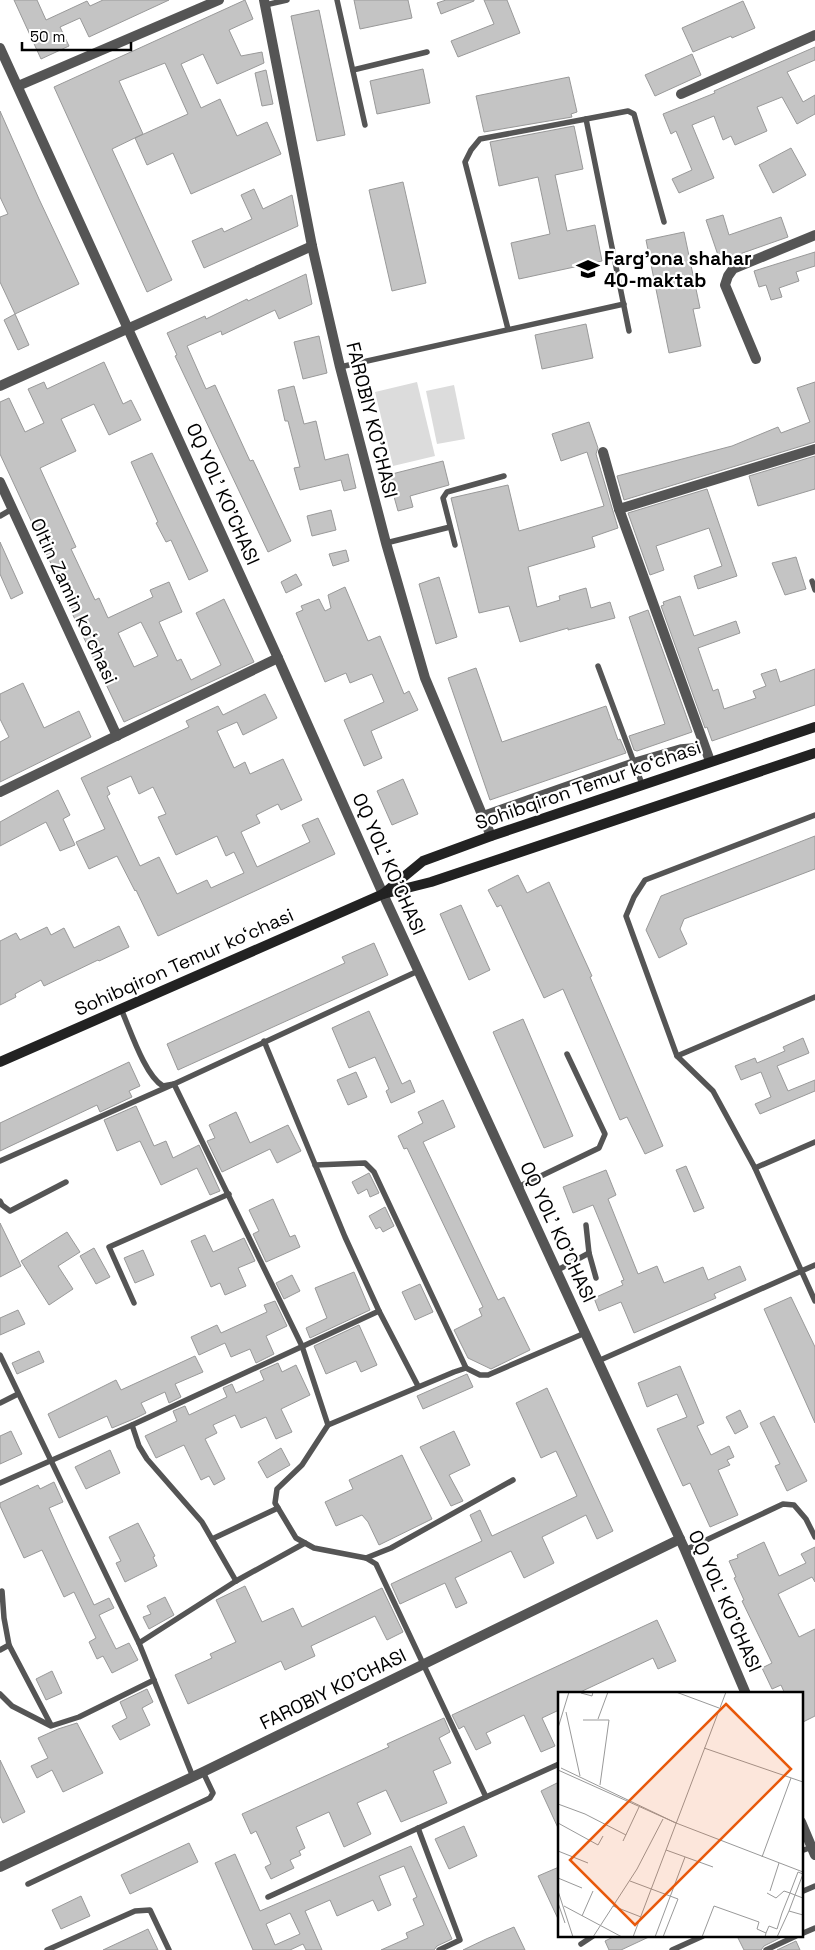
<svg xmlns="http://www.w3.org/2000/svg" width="815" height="1950" viewBox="0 0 815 1950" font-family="'Space Grotesk',sans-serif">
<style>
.green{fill:#dcdcdc}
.building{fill:#c4c4c4;stroke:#999;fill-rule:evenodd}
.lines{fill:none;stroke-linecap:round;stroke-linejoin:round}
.service{stroke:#555;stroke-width:5.5}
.minor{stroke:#555;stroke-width:10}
.tertiary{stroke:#555;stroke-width:10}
.secondary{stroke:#222;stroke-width:10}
.labels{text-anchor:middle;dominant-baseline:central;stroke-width:4.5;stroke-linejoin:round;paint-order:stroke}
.poi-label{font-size:19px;font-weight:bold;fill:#000;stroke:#fff;text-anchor:start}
.street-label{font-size:19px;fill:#000;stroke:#fff}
.inset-road{fill:none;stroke:#999;stroke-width:1}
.view{fill:#e8590c;fill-opacity:0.15;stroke:#e8590c;stroke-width:2.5}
.inset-edge{fill:none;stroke:#000;stroke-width:2.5}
</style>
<rect width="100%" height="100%" fill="#fff"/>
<g class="green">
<path d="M417 382 435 456 393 466 375 392Z"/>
<path d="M454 385 465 439 437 444 426 391Z"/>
</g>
<g class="building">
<path d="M14 0H37L46 20 87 1 90 6 103 0H169L89 37 80 18 60 27 69 46 41 59Z"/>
<path d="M245 0 253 19 229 30 241 56 262 52 264 63 217 84 203 54 181 64 201 108 220 99 237 136 267 122 281 154 191 194 173 153 147 165 135 138 188 114 165 63 119 81 143 134 112 149 172 280 147 292 54 87Z"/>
<path d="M354 0H408L412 18 360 29Z"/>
<path d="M446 0H474V1L441 14 437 3Z"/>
<path d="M484 0H507L520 33 458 57 451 41 494 24Z"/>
<path d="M743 1 755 28 732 38 731 36 693 52 682 28Z"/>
<path d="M319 10 345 135 317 141 291 16Z"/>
<path d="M815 47V60L787 72 803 102 815 95V114L797 124 782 97 757 107 767 131 735 145 731 136 723 140 714 116 692 125 714 178 679 193 672 179 692 170 676 131 671 134 663 114 715 93 714 91Z"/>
<path d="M692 54 701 75 655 96 645 75Z"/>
<path d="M423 69 430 103 377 114 370 81Z"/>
<path d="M266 70 273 104 262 106 255 73Z"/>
<path d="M569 77 577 112 571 114 572 117 484 132 476 96Z"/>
<path d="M0 111 39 199 79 284 15 314 0 282V217L8 214 0 197Z"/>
<path d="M574 126 583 169 555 175 567 231 595 225 602 261 519 279 511 243 550 234 538 177 499 186 490 142Z"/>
<path d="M791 148 806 175 773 193 759 165Z"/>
<path d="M403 182 426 283 392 291 369 190Z"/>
<path d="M254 189 263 209 292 195 298 226 204 268 192 241 222 228 224 232 252 219 241 195Z"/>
<path d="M723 215 729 235 781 217 788 237 720 261 706 220Z"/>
<path d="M684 232 700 308 693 309 701 346 669 353 646 240Z"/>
<path d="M815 252V266L796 272 799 281 779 288 782 297 771 300 766 285 759 287 754 271Z"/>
<path d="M306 274 312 304 279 319 275 310 222 335 221 331 187 346 206 389 215 385 250 461 253 460 291 541 268 552 175 356 177 355 167 333 205 316 206 319 247 299 248 301Z"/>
<path d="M15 314 29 345 18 350 4 320Z"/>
<path d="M586 324 593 358 542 369 535 335Z"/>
<path d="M319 336 327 373 303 379 294 342Z"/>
<path d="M104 362 123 404 131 400 141 420 109 435 94 404 61 419 76 451 40 468 76 547 71 549 95 600 99 598 108 618 153 597 150 590 169 582 182 612 159 622 177 661 181 659 191 680 221 665 196 613 224 599 254 662 124 722 71 611H73L0 454V402L9 398 25 432 44 423 28 389 44 382 47 389ZM141 622 158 656 134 667 118 633Z"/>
<path d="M815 382V442L624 500 617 476 732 446 778 427 781 433 810 422 797 388Z"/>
<path d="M294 386 304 424 316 421 325 460 348 454 356 488 344 491 341 480 300 490 294 468 300 467 288 421H285L278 390Z"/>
<path d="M589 422 598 448 596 454 618 528 592 537 595 547 528 567 537 607 560 600 559 596 586 588 591 608 610 602 615 618 568 630V628L520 642 509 606 479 613 451 498 508 485 519 531 604 506 587 452 561 461 552 434Z"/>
<path d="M152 453 208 571 189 580 171 540 166 542 156 523 158 522 131 462Z"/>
<path d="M815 456V489L758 506 749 476Z"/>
<path d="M443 461 449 485 410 496 413 507 398 511 388 475Z"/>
<path d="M707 489 737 576 698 589 694 576 722 566 709 528 656 546 664 570 650 575 628 513Z"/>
<path d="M331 510 336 530 312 536 307 516Z"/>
<path d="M0 542 23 593 11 599 0 574Z"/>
<path d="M346 550 349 561 333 566 329 554Z"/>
<path d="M796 557 806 589 785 595 772 563Z"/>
<path d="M296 574 302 585 286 593 281 582Z"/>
<path d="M439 577 457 637 436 644 419 584Z"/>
<path d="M345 587 368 641 380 636 404 694 409 691 418 710 371 731 382 758 364 766 344 720 384 702 372 674 350 683 346 673 325 682 296 613 303 610 301 606 319 599 325 611 331 608 328 595Z"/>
<path d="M680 596 694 636 736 621 740 633 698 648 713 691 718 689 724 709 756 698 753 691 766 686 761 674 776 669 780 682 815 669V705L712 741 707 727 705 728 661 606 664 605 663 602Z"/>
<path d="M648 610 692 732 637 751 634 750 629 736 665 724 629 617Z"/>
<path d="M476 668 502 742 606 706 618 740 620 739 626 753 490 800 448 678Z"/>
<path d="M23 683 44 728 79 711 91 737 0 782V742L9 737 0 719V694Z"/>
<path d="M265 694 277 718 243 735 237 722 217 731 234 768 245 762 250 774 283 759 302 800 281 810 278 804 256 815 260 823 241 832 257 867 310 842 302 825 318 818 335 854 158 936 136 890 135 891 117 856 89 869 76 842 105 829 81 778 189 727 186 721 218 706 223 715ZM131 776 139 794 153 787 166 814 158 817 176 855 217 836 226 856 234 852 244 873 211 888 207 880 177 894 159 857 140 866 107 796 110 794 107 787Z"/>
<path d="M403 779 418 814 392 825 377 791Z"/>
<path d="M58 790 70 815 63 819 75 845 60 851 46 822 0 846V822Z"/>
<path d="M815 836V869L684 919 680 929 687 944 659 958 646 930 661 896Z"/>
<path d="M518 875 527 893 549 882 592 976 590 977 663 1146 645 1154 627 1117 620 1120 563 989 544 998 501 905 497 907 488 890Z"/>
<path d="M461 905 490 970 469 980 440 914Z"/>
<path d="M119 926 129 947 99 961 98 960 44 986 41 980 15 994 16 997 0 1005V941L16 933 20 940 47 927 51 935 64 928 74 948Z"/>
<path d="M374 943 388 975 178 1070 167 1044 345 963 342 957Z"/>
<path d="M369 1011 402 1084 410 1080 415 1092 391 1103 386 1091 389 1089 375 1057 349 1068 332 1028Z"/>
<path d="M523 1019 573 1136 544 1148 493 1032Z"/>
<path d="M803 1038 809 1053 777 1066 788 1091 815 1080V1091L760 1114 755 1104 771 1097 761 1072 741 1080 735 1066 755 1058 757 1063 785 1051 783 1047Z"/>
<path d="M129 1062 140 1086 129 1091 132 1097 100 1112 97 1105 0 1151V1123Z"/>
<path d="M356 1072 367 1097 348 1105 337 1080Z"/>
<path d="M443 1100 455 1127 423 1142 498 1300 504 1297 530 1350 491 1369 468 1358 454 1330 482 1316 479 1309 483 1307 407 1148 404 1149 398 1136 423 1123 418 1112Z"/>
<path d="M136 1106 154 1146 166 1141 173 1158 199 1145 220 1191 210 1195 197 1168 161 1185 140 1141 117 1151 104 1120Z"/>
<path d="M236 1112 250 1143 288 1125 301 1151 277 1163 270 1149 222 1172 207 1141 215 1138 209 1125Z"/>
<path d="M686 1166 704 1208 694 1212 676 1170Z"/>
<path d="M606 1170 616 1195 608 1199 638 1274 657 1266 664 1283 703 1267 708 1280 740 1266 746 1280 714 1294 716 1298 634 1333 621 1302 599 1311 594 1298 623 1285 621 1281 624 1280 593 1205 573 1213 563 1187Z"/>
<path d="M369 1173 379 1193 370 1197 367 1189 358 1194 352 1182Z"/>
<path d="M273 1199 290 1237 295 1235 300 1247 266 1262 253 1234 259 1231 249 1210Z"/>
<path d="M385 1207 394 1226 383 1232 380 1227 376 1229 369 1216Z"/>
<path d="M0 1223 21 1266 0 1277Z"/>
<path d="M67 1232 80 1252 58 1266 73 1289 49 1305 21 1261Z"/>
<path d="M205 1235 213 1252 244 1238 255 1261 238 1268 246 1286 225 1295 220 1283 211 1287 191 1241Z"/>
<path d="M94 1248 110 1277 96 1284 80 1256Z"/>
<path d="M143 1250 154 1275 135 1283 124 1258Z"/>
<path d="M354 1272 370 1310 310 1338 306 1328 327 1318 315 1288Z"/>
<path d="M292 1275 300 1291 284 1299 276 1283Z"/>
<path d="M420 1284 433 1312 415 1320 402 1292Z"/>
<path d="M791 1297 815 1347V1423L764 1309Z"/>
<path d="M275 1301 287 1326 266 1336 274 1354 256 1363 250 1349 231 1357 225 1343 199 1355 191 1337 217 1325 221 1333 267 1312 264 1305Z"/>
<path d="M18 1310 25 1324 0 1335V1318Z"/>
<path d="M359 1325 377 1365 361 1372 356 1361 326 1374 314 1346Z"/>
<path d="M39 1351 44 1362 17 1374 12 1363Z"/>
<path d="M195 1356 203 1372 175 1384 181 1397 169 1403 165 1392 141 1403 146 1413 136 1418 112 1428 107 1416 59 1438 48 1414 116 1380 121 1390Z"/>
<path d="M278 1363 282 1372 296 1365 310 1395 281 1409 292 1432 276 1439 266 1417 241 1428 235 1415 213 1425 217 1433 205 1439 225 1479 214 1485 209 1476 201 1480 184 1445 156 1458 145 1436 177 1421 173 1411 185 1406 189 1415 227 1397 223 1388 232 1384 236 1393 264 1380 260 1371Z"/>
<path d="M680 1366 704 1423 697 1426 711 1455 729 1446 734 1457 727 1460 730 1465 718 1470 738 1515 710 1527 690 1483 683 1486 657 1429 687 1417 677 1394 647 1407 638 1383Z"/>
<path d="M467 1374 473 1387 423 1409 417 1396Z"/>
<path d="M547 1388 613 1531 597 1539 586 1515 542 1537 554 1563 524 1578 511 1551 455 1578 467 1603 456 1608 445 1583 400 1604 391 1584 482 1541 470 1515 480 1510 492 1536 577 1496 556 1451 541 1458 516 1403Z"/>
<path d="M740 1410 748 1427 735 1434 726 1417Z"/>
<path d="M774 1416 807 1481 787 1491 775 1466 780 1464 760 1423Z"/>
<path d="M11 1431 22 1454 0 1464V1436Z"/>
<path d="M454 1431 470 1465 449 1475 463 1501 451 1506 420 1447Z"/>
<path d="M281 1448 290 1465 267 1478 258 1462Z"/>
<path d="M110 1450 120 1473 86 1489 75 1467Z"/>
<path d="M402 1455 432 1519 379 1545 368 1522 362 1515 336 1526 325 1502 353 1489 349 1480Z"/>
<path d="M54 1482 63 1502 49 1508 68 1550 94 1605 109 1598 114 1608 99 1615 116 1649 129 1643 138 1660 112 1673 103 1656 97 1659 89 1642 96 1638 74 1592 64 1597 42 1550 24 1558 0 1506V1503L38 1485 40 1489Z"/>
<path d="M138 1523 155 1556 153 1557 157 1566 125 1582 116 1563 121 1561 109 1537Z"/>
<path d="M764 1542 779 1576 806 1563 801 1554 815 1547V1582L812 1577 778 1594 799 1637 815 1629V1716L801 1723V1694H785L781 1685 772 1689 762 1668 772 1663 742 1601 744 1600 734 1578 736 1577 729 1561 738 1558 737 1555Z"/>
<path d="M245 1586 262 1622 293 1608 302 1627 382 1588 403 1632 387 1640 375 1616 311 1646 315 1656 285 1670 281 1661 188 1704 175 1675 212 1658 210 1654 236 1642 216 1600Z"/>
<path d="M165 1597 174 1615 149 1629 143 1617 151 1614 147 1606Z"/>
<path d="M657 1620 676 1661 658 1669 653 1658 576 1694H559V1710L542 1718 555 1746 541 1752 524 1715 486 1733 491 1743 476 1750 464 1726 459 1729 452 1715Z"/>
<path d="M52 1671 62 1693 46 1700 36 1679Z"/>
<path d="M147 1689 153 1702 142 1708 150 1725 120 1740 112 1726 127 1718 120 1702Z"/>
<path d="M444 1718 450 1732 439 1738 451 1763 433 1771 447 1803 401 1822 386 1790 357 1803 371 1834 344 1847 329 1812 296 1827 305 1848 299 1851 301 1855 290 1860 294 1868 271 1879 265 1867 271 1864 256 1831 251 1834 242 1814 389 1747 387 1744Z"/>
<path d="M77 1723 103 1773 63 1792 52 1770 37 1778 31 1766 48 1758 38 1738 58 1729Z"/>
<path d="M0 1760 25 1812 3 1823 0 1816Z"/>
<path d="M559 1782V1830L541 1791Z"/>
<path d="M464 1826 477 1856 449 1869 435 1839Z"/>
<path d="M189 1843 198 1862 130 1894 121 1875Z"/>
<path d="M411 1846 452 1939 437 1946 434 1950H381L408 1938 406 1933 424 1925 413 1899 417 1897 404 1866 379 1876 391 1905 378 1911 373 1900 337 1916 330 1900 305 1911 322 1950H306L303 1944 290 1950H253L215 1863 235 1854 260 1911ZM290 1913 300 1934 275 1945 266 1924Z"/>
<path d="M559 1867V1921L538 1876Z"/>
<path d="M81 1896 90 1916 61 1929 52 1910Z"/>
<path d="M514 1927 525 1950H463L486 1939Z"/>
<path d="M148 1929 158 1950H103Z"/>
<path d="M615 1936H651L621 1950H609L605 1941Z"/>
<path d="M737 1936H784L764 1946 761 1950H744Z"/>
<path d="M796 1941 800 1950H777Z"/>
</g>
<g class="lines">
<g class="service">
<path d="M337 0 365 125"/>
<path d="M265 5 287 0"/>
<path d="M353 70 427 52"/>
<path d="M508 329 465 162 471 150 480 139 586 119"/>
<path d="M629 331 586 119 628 111 634 114 664 222"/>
<path d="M340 367 624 304"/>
<path d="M0 516 12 509"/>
<path d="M386 543 450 527"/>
<path d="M455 545 443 498 447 492 504 476"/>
<path d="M812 581 815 590"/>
<path d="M598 666 642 784"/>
<path d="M482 814 633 761 681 747 705 745"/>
<path d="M815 815 645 880 634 897 626 916 677 1056 713 1091 755 1168 815 1301"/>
<path d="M121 1009C130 1029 145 1076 163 1086L174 1084 302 1346 328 1425 302 1465 277 1489 275 1503 296 1538 314 1548 366 1558 376 1564 486 1797 268 1897"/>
<path d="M677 1056 815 997"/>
<path d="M0 1161 174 1084 418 971"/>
<path d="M315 1165 365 1163 374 1172 466 1368"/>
<path d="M755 1168 815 1142"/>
<path d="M518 1187 599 1148 605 1134 567 1054"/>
<path d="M0 1201 2 1205 10 1211 66 1182"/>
<path d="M586 1225 589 1253 596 1278"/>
<path d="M556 1271 589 1253"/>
<path d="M134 1303 109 1247 229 1194"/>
<path d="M379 1311 418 1386"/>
<path d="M0 1355 139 1643 193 1777"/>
<path d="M598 1361 815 1265"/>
<path d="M0 1403 18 1394"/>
<path d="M132 1425 139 1446 147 1459 202 1522 236 1581"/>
<path d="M328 1425 454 1372 466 1368 480 1375H488L585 1333"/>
<path d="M0 1483 132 1425 379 1311 345 1237 264 1041"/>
<path d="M212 1539 278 1508"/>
<path d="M685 1550 783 1504 794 1505 806 1519 815 1537"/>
<path d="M366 1558 391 1548 513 1480"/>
<path d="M2 1591 4 1618 9 1645 51 1725"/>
<path d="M139 1643 236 1581 305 1543"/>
<path d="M0 1650 9 1645"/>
<path d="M0 1694 12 1706 51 1726 79 1717 154 1680"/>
<path d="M486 1797 559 1764"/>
<path d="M418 1828 460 1940 439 1950"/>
<path d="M801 1851 812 1847"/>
<path d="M28 1884 210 1798 213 1793 203 1772"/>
<path d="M801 1892 815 1886"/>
<path d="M801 1934 815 1928"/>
<path d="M581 1944 593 1936"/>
<path d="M47 1950 135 1911 150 1910 169 1950"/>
<path d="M672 1950 703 1936"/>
<path d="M766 1950 796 1936"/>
</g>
<g class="minor">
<path d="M264 0 312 246 340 367 386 543 425 678 491 836"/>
<path d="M18 86 219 0"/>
<path d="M681 94 815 35"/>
<path d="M756 359 725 285 728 276 733 269 815 235"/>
<path d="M0 386 312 246"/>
<path d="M603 452 619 509 710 761"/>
<path d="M0 482 117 736"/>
<path d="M619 509 815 449"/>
<path d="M0 792 278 658"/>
<path d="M0 1867 203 1772 680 1539"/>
</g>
<g class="tertiary">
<path d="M0 48 278 658 383 894 685 1550 746 1694"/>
<path d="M801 1822 815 1855"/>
</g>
<g class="secondary">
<path d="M815 727 491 836 423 861 383 894 431 882 815 753"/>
<path d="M0 1062 383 894"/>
</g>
</g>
<defs>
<symbol id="school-bare" viewBox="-9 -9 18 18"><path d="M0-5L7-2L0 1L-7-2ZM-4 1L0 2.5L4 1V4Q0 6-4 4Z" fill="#000" stroke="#fff" stroke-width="2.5" paint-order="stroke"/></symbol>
</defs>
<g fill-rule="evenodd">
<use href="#school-bare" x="572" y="253" width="32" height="32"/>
</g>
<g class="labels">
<g class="poi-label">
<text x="604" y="258">Farg'ona shahar<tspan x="604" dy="22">40-maktab</tspan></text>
</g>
<g class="street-label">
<text transform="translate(372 420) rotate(76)">FAROBIY KO'CHASI</text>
<text transform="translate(223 494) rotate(66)">OQ YOL' KO'CHASI</text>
<text transform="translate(74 601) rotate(65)">Oltin Zamin koʻchasi</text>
<text transform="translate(588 785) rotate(-19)">Sohibqiron Temur koʻchasi</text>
<text transform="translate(389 864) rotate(66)">OQ YOL' KO'CHASI</text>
<text transform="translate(184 962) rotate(-24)">Sohibqiron Temur koʻchasi</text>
<text transform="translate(558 1232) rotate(65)">OQ YOL' KO'CHASI</text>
<text transform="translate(725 1601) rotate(66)">OQ YOL' KO'CHASI</text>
<text transform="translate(333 1689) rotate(-26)">FAROBIY KO'CHASI</text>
</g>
</g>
<g transform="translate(558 1692)">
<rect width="245" height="245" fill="#fff"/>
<path class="inset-road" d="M118 0 161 16M23 1 34 4 35 0M8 20 22 84M40 27 50 0M25 28H51L42 93M0 36 11 0M146 56 245 90M0 78 118 131 3 76M0 112 27 122 68 143M0 131 40 153 45 144M118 131 245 180M65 149 81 115M108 158 155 175M0 159 30 171M204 165 233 86M0 186 24 196M72 189 120 207 105 245M0 199 15 245M212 199 221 171M245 206 237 203 231 219 245 223M0 211 7 231M6 214 64 245M55 214 83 225M24 224 35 199M208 241 211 234 219 237 224 221 232 201 240 180 245 182 237 203 232 201 226 199 218 206 209 201M35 245 79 177 105 127M75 245 168 0M97 245 127 165M144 245 156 214 201 230 199 237 208 241 207 245M219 245 231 219"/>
<path class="view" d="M168 12 233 77 77 233 12 168Z"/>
<rect width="245" height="245" class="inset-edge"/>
</g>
<path d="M22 42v8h109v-8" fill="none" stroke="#000000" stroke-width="2.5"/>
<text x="30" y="42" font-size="15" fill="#000000" stroke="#ffffff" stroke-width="4" paint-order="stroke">50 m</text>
</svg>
